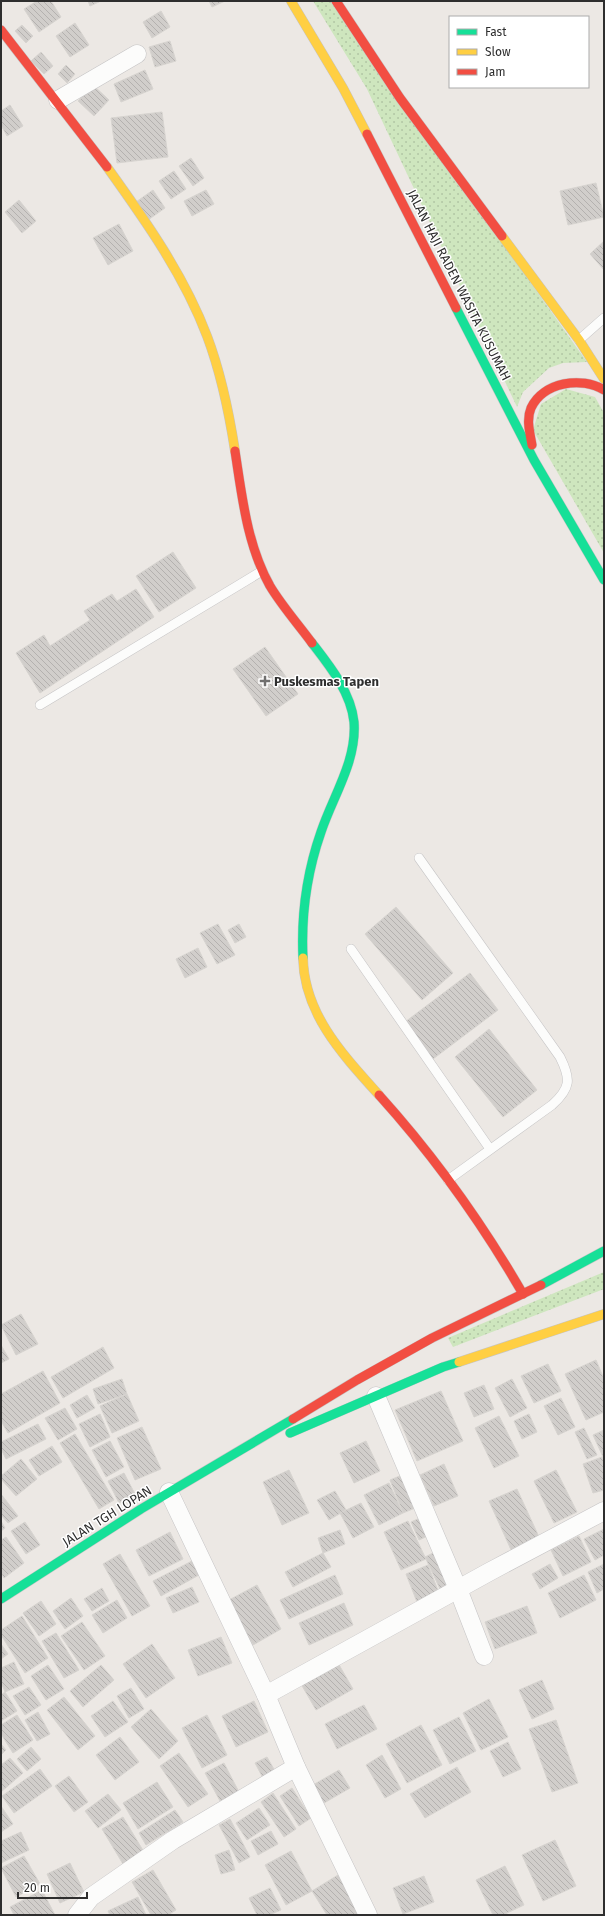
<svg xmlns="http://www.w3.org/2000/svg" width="605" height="1916" viewBox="0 0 605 1916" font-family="'Fira Sans',sans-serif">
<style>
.grass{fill:url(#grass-dots)}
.building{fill:url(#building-back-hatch);stroke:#d7d4d0}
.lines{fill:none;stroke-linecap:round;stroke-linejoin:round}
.lane-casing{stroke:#c5c4c5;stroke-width:10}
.street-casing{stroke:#c5c4c5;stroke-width:19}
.fast-casing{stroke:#c5c4c5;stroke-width:10}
.slow-casing{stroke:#c5c4c5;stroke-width:10}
.jam-casing{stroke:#c5c4c5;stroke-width:10}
.lane{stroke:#fcfcfb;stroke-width:9}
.street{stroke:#fcfcfb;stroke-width:18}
.fast{stroke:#16e098;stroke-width:9}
.slow{stroke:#ffcf43;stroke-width:9}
.jam{stroke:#f24e42;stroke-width:9}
.poi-dot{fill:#706f6e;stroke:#fff;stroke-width:1.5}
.labels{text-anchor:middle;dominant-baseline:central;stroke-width:3;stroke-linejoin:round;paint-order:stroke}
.street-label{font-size:13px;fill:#2e2e2e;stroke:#fff}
.poi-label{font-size:13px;font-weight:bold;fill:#2e2e2e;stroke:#fff;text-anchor:start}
</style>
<defs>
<pattern id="grass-dots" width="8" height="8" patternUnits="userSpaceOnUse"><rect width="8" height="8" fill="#cee6be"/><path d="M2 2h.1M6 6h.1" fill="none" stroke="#b1c6a4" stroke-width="1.8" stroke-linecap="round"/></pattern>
<pattern id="building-back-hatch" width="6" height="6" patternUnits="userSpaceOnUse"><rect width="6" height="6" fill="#d1cecb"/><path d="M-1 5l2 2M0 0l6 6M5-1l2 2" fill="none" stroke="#b4b1af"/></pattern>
</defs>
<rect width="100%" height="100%" fill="#ece8e4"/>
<g class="grass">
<path d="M313 1H330L587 362 563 363 549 368 523 392 517 407 367 89Z"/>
<path d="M566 389 595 397 604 413V553L533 430 541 404Z"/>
<path d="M604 1272V1289L453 1347 448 1338Z"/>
</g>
<g class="building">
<path d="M37 1H51L61 17 39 32 24 9Z"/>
<path d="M88 1H101L90 6Z"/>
<path d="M209 1H225L212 7Z"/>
<path d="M161 11 170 27 152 38 143 22Z"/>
<path d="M75 23 89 45 70 57 56 36Z"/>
<path d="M22 25 33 36 26 43 15 31Z"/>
<path d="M170 41 176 61 155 67 149 47Z"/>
<path d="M41 52 53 66 44 74 31 61Z"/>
<path d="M66 65 75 74 67 83 58 74Z"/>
<path d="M145 70 153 89 121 102 114 84Z"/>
<path d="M93 85 109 100 94 116 78 101Z"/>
<path d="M10 105 23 126 7 136 1 125V111Z"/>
<path d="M162 112 168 157 117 163 111 118Z"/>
<path d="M191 158 204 178 193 186 179 166Z"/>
<path d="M174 171 186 189 171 199 159 181Z"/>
<path d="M596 183 604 217 568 225 560 191Z"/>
<path d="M153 190 165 208 148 220 136 202Z"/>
<path d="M206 190 214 204 192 216 184 201Z"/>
<path d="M19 200 36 221 22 233 5 212Z"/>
<path d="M119 224 133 251 108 265 93 238Z"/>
<path d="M604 241V270L590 254Z"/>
<path d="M173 552 196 588 159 612 136 576Z"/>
<path d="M136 589 154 617 40 693 16 653 44 635 50 646 90 620 84 611 112 594 117 601Z"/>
<path d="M265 647 298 694 266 716 233 669Z"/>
<path d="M396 907 453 973 422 1000 365 934Z"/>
<path d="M218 924 235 955 217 964 200 933Z"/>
<path d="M239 924 246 937 235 943 228 930Z"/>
<path d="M198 948 207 967 185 978 176 959Z"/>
<path d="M470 973 498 1010 433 1059 405 1022Z"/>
<path d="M489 1029 537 1090 503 1117 455 1057Z"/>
<path d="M21 1314 38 1344 16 1355 1 1325Z"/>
<path d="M1 1345 9 1359 1 1363Z"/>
<path d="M103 1347 114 1368 63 1398 51 1377Z"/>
<path d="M596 1360 604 1379V1412L586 1420 565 1374Z"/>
<path d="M548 1364 561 1391 534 1403 521 1376Z"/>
<path d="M43 1371 60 1403 8 1433 1 1421V1394Z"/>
<path d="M122 1379 127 1394 98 1404 93 1389Z"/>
<path d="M512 1379 527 1408 510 1417 495 1388Z"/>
<path d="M484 1385 494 1409 474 1417 464 1393Z"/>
<path d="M441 1391 463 1441 417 1461 395 1410Z"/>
<path d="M127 1394 139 1421 112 1433 100 1406Z"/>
<path d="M87 1395 95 1408 77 1418 70 1405Z"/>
<path d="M561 1398 575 1427 558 1435 544 1406Z"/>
<path d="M65 1408 77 1429 58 1440 45 1418Z"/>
<path d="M100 1414 110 1437 90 1447 79 1424Z"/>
<path d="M529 1414 537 1432 522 1439 514 1421Z"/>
<path d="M499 1416 519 1456 494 1468 475 1428Z"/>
<path d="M38 1424 46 1439 6 1459 1 1449V1442Z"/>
<path d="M142 1427 161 1469 135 1480 117 1438Z"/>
<path d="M584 1428 597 1455 587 1459 575 1432Z"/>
<path d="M604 1430V1459L593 1435Z"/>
<path d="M75 1434 114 1500 99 1509 60 1443Z"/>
<path d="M110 1441 124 1467 106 1477 92 1450Z"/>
<path d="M366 1441 380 1471 354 1483 340 1453Z"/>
<path d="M52 1446 62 1462 39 1476 29 1460Z"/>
<path d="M602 1457 604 1462V1490L593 1493 583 1464Z"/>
<path d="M21 1459 37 1479 16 1496 1 1479V1476Z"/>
<path d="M444 1464 458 1496 434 1506 420 1475Z"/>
<path d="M289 1470 309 1513 282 1525 263 1482Z"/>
<path d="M556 1470 577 1512 554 1523 534 1481Z"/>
<path d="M124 1473 135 1494 119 1503 108 1481Z"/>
<path d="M407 1473 420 1506 403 1513 390 1480Z"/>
<path d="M389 1483 403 1513 379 1525 364 1495Z"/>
<path d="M517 1489 540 1539 512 1552 489 1501Z"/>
<path d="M335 1491 346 1510 329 1520 317 1500Z"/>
<path d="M1 1494 18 1516 8 1523 1 1515Z"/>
<path d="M361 1503 374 1527 353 1538 340 1513Z"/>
<path d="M422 1517 430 1535 419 1540 411 1522Z"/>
<path d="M1 1521 5 1528 1 1531Z"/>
<path d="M408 1521 426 1559 401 1570 384 1532Z"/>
<path d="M25 1522 40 1545 26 1554 11 1531Z"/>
<path d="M604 1529V1555L595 1560 584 1539Z"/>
<path d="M340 1530 345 1544 323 1553 318 1538Z"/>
<path d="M170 1532 183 1559 149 1576 136 1550Z"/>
<path d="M579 1536 591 1562 563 1576 551 1550Z"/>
<path d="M6 1537 24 1563 4 1578 1 1573V1540Z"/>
<path d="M437 1551 453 1585 441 1591 425 1557Z"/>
<path d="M323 1553 331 1567 293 1587 285 1572Z"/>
<path d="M120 1554 150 1606 132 1616 103 1564Z"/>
<path d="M192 1561 199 1575 161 1596 153 1581Z"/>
<path d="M550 1564 558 1578 540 1589 532 1574Z"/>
<path d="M604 1564V1589L597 1593 588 1572Z"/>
<path d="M428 1565 439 1593 417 1602 406 1574Z"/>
<path d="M335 1575 343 1594 289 1619 280 1600Z"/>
<path d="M584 1575 596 1600 560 1618 548 1593Z"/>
<path d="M257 1585 281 1629 253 1645 229 1600Z"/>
<path d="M192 1587 199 1602 173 1613 166 1598Z"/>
<path d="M102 1588 109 1601 92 1611 84 1599Z"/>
<path d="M71 1598 83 1616 65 1629 53 1611Z"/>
<path d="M117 1600 127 1618 103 1633 92 1615Z"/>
<path d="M41 1601 56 1624 39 1636 23 1613Z"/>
<path d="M344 1603 353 1625 309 1645 299 1623Z"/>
<path d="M527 1606 537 1633 495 1649 485 1622Z"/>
<path d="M22 1616 48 1658 25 1673 1 1635V1630Z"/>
<path d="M82 1622 105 1656 84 1670 61 1636Z"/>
<path d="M56 1633 79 1670 64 1678 42 1641Z"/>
<path d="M221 1637 232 1663 198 1676 188 1650Z"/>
<path d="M1 1644 8 1654 1 1659Z"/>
<path d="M152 1644 175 1678 146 1698 123 1664Z"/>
<path d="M14 1662 24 1684 5 1692 1 1682V1668Z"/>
<path d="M338 1663 353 1689 316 1710 301 1684Z"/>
<path d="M48 1665 64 1689 46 1700 31 1676Z"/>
<path d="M101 1665 114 1680 83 1707 70 1691Z"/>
<path d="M542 1680 554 1709 532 1719 519 1690Z"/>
<path d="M29 1687 41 1705 25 1715 13 1696Z"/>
<path d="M131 1688 144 1709 129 1718 117 1696Z"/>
<path d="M5 1692 17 1711 1 1721V1695Z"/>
<path d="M64 1697 95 1736 78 1750 47 1710Z"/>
<path d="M489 1699 508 1737 481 1750 463 1713Z"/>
<path d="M113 1701 128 1722 105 1737 91 1716Z"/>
<path d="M254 1701 268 1732 236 1747 222 1716Z"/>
<path d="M364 1705 377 1729 337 1749 325 1724Z"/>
<path d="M151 1709 178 1741 159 1759 131 1727Z"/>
<path d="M38 1712 50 1734 37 1741 25 1720Z"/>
<path d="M17 1715 33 1740 13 1753 1 1734V1725Z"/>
<path d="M207 1715 227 1755 202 1768 182 1728Z"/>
<path d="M459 1717 476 1751 450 1764 433 1730Z"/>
<path d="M556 1720 578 1783 552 1792 529 1729Z"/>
<path d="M421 1725 442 1765 407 1783 386 1744Z"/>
<path d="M120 1737 139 1762 115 1780 96 1755Z"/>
<path d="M508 1742 521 1769 503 1777 490 1751Z"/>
<path d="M1 1744 6 1750 1 1755Z"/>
<path d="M31 1747 41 1759 27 1771 17 1759Z"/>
<path d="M179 1753 208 1794 188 1807 160 1766Z"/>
<path d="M382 1755 401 1789 385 1798 366 1765Z"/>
<path d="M267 1757 275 1771 263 1778 255 1763Z"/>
<path d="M10 1758 23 1773 1 1792V1765Z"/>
<path d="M224 1763 239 1792 220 1801 205 1773Z"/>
<path d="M457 1767 471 1792 425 1818 410 1794Z"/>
<path d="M40 1769 52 1786 14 1813 2 1796Z"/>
<path d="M339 1770 350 1788 324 1803 313 1785Z"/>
<path d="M69 1776 88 1802 74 1812 55 1786Z"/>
<path d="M157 1782 173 1807 138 1829 123 1803Z"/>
<path d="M292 1788 311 1818 299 1826 280 1796Z"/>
<path d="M273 1793 296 1829 284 1837 261 1802Z"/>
<path d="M108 1794 121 1810 98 1828 85 1811Z"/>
<path d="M1 1806 13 1824 1 1832Z"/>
<path d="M259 1808 270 1825 247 1840 236 1823Z"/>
<path d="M175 1810 183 1822 146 1845 139 1833Z"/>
<path d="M123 1817 144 1852 123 1864 102 1829Z"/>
<path d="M230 1819 250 1857 239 1863 219 1825Z"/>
<path d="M271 1831 278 1844 258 1855 251 1841Z"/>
<path d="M21 1832 29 1850 1 1863V1841Z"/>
<path d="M555 1840 576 1886 543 1901 522 1855Z"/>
<path d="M229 1850 235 1870 221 1874 215 1855Z"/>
<path d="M291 1851 312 1891 286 1905 265 1865Z"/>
<path d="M24 1856 40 1884 16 1897 1 1868Z"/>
<path d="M70 1863 84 1892 60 1903 47 1874Z"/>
<path d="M505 1866 524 1905 503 1915H493L476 1880Z"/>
<path d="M153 1870 176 1910 168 1915H151L132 1882Z"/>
<path d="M338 1875 362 1915H327L312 1891Z"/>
<path d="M424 1876 434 1902 403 1914 393 1888Z"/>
<path d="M270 1888 281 1910 269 1915H257L249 1898Z"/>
<path d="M42 1890 55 1915H14L10 1907Z"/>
<path d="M138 1897 146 1915H110L108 1911Z"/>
</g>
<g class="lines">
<defs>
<g id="lane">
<path d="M579 340 604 318"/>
<path d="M40 705 262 571"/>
<path d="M419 858 560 1057C571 1079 571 1088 552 1105L448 1180"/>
<path d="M351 949 490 1149"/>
</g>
<g id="street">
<path d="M58 100 137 54"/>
<path d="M376 1396 458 1589 484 1656"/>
<path d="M169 1492 266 1695 296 1767 368 1915"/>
<path d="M266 1695 489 1572 604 1511"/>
<path d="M77 1915 91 1897 173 1840 296 1767"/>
</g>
<g id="fast">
<path d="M456 308 534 460 604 580"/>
<path d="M303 958C301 915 307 872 321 832 333 796 357 761 354 722 351 692 329 665 312 643"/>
<path d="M541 1285 604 1251"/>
<path d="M290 1433 443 1367 459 1362"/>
<path d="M1 1599 141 1509 293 1419"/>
</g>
<g id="slow">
<path d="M291 1 343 88 367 134"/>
<path d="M107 167C145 220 184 275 207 336 221 373 229 412 235 451"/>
<path d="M502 236 579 340 604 379"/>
<path d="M303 958C304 1014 343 1055 379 1095"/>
<path d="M459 1362 604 1314"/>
</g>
<g id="jam">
<path d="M336 1 400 98 502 236"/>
<path d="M1 30 107 167"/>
<path d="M367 134 456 308"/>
<path d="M532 445C530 433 526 420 531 408 543 382 582 376 604 390"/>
<path d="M235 451C242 496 247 545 270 586 282 606 298 624 312 643"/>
<path d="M379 1095C434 1156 482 1223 523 1294"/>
<path d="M293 1419 357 1380 432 1338 541 1285"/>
</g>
</defs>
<use href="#lane" class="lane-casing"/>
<use href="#street" class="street-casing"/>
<use href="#fast" class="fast-casing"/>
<use href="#slow" class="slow-casing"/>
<use href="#jam" class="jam-casing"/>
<use href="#lane" class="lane"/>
<use href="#street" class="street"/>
<use href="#fast" class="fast"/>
<use href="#slow" class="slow"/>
<use href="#jam" class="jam"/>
</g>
<path class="poi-dot" d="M263 675h4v4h4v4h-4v4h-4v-4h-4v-4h4z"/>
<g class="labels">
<g class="street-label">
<text transform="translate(459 285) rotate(63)">JALAN HAJI RADEN WASITA KUSUMAH</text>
<text transform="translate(107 1516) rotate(-32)">JALAN TGH LOPAN</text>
</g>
<g class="poi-label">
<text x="274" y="681">Puskesmas Tapen</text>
</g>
</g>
<rect width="605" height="1916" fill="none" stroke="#2e2e2e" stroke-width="4"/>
<rect x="449" y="16" width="140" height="72" fill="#ffffff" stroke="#ababab"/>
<rect x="457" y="29" width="20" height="6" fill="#16e098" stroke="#ababab"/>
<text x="485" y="36" font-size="12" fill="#2e2e2e">Fast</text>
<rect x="457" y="49" width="20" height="6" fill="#ffcf43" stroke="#ababab"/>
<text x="485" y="56" font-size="12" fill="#2e2e2e">Slow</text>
<rect x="457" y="69" width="20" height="6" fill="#f24e42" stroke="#ababab"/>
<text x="485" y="76" font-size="12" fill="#2e2e2e">Jam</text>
<path d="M18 1892v6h69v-6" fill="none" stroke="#2e2e2e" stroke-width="2"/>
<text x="24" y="1892" font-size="12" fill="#2e2e2e" stroke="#ffffff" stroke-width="3" paint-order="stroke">20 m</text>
</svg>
